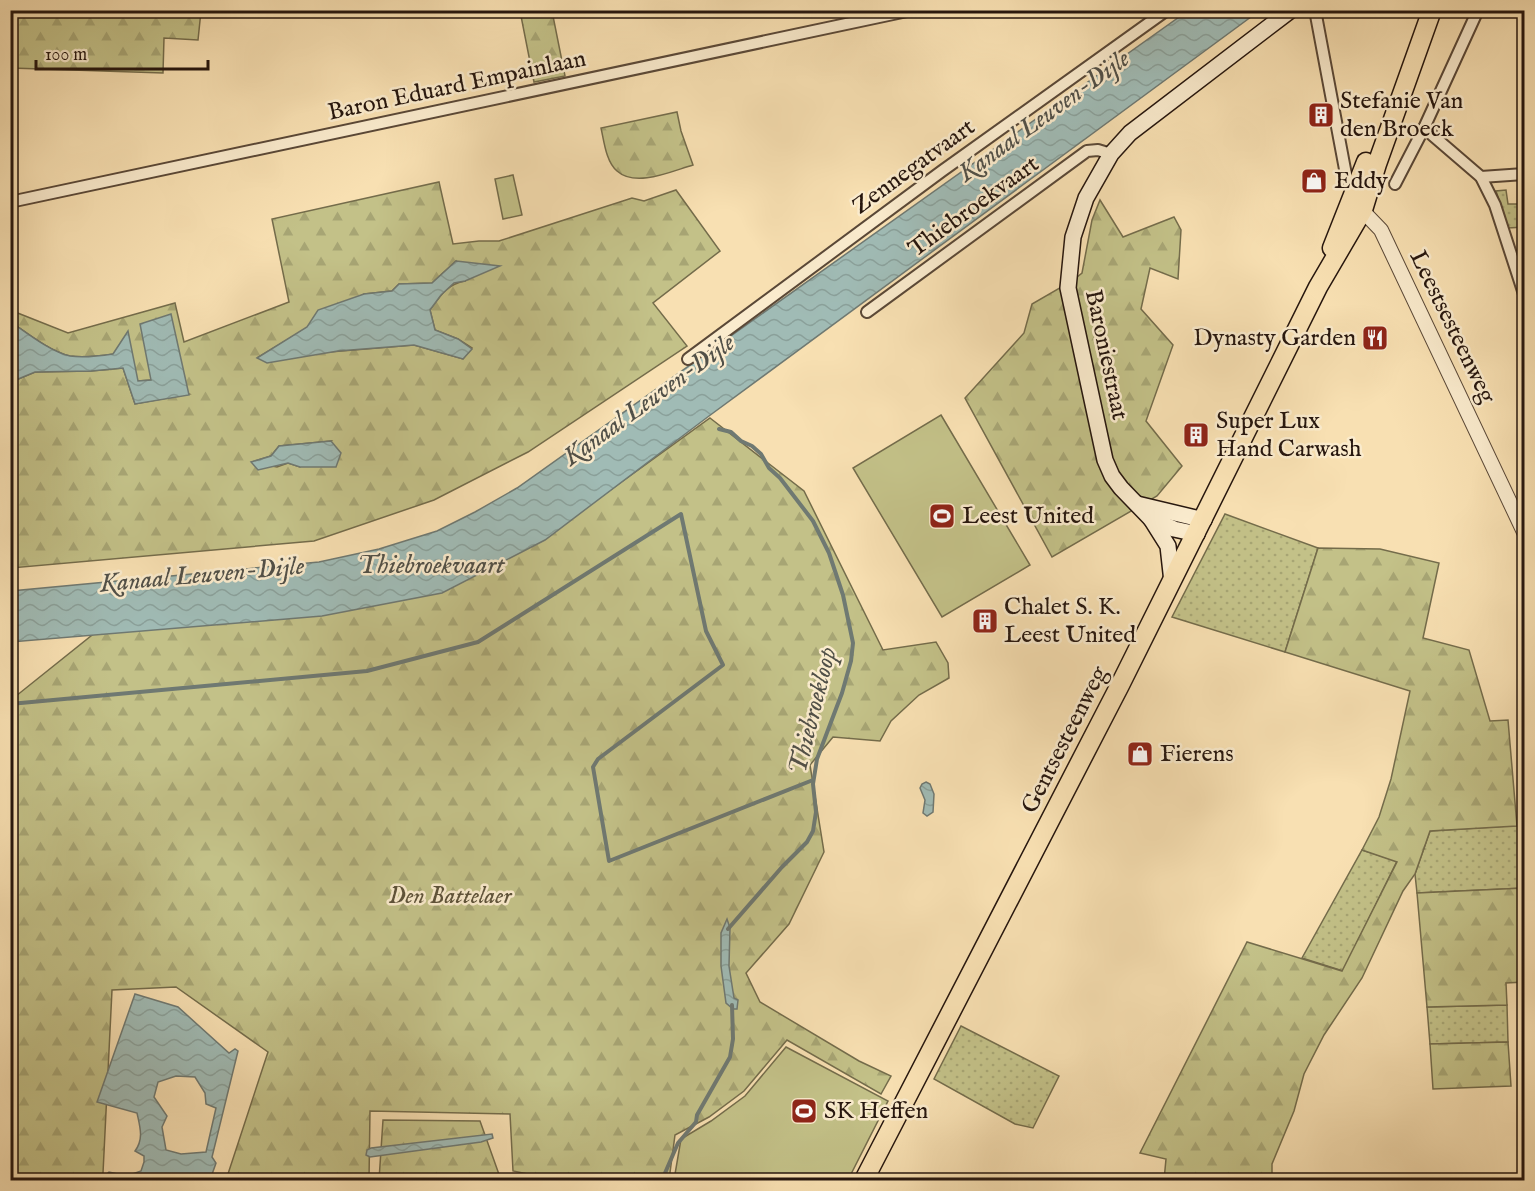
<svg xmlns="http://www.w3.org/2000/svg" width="1535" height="1191" viewBox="0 0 1535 1191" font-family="'IM FELL English',serif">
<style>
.grass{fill:url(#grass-dots);stroke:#746c4b;stroke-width:1.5}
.forest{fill:url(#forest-firs);stroke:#746c4b;stroke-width:1.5;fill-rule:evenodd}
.pitch{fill:#c3c188;stroke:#746c4b;stroke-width:1.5}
.water{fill:url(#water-waves);stroke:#6f7972;stroke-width:1.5;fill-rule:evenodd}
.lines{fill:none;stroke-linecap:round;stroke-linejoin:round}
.stream{stroke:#6f7972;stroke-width:4}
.minor-casing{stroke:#5a4837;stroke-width:14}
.tertiary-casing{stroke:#5a4837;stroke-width:16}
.secondary-casing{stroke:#26160e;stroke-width:18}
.primary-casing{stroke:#26160e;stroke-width:21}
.minor{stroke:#faebcd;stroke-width:10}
.tertiary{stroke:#faebcd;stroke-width:14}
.secondary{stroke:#faebcd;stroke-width:15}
.primary{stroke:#f8e0b2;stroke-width:18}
.labels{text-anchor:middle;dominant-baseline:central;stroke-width:5;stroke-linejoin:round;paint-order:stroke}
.street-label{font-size:24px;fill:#26160e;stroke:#faebcd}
.poi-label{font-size:24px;fill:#26160e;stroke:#faebcd;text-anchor:start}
.park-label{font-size:24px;font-style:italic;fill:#5d5239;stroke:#faebcd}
.water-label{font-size:26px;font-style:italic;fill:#515048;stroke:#faebcd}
</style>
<defs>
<pattern id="grass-dots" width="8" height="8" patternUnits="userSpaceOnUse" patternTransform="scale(1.5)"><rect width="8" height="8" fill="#c3c188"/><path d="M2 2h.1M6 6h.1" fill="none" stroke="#a7a574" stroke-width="1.8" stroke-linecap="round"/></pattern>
<pattern id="forest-firs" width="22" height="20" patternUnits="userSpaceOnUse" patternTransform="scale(1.5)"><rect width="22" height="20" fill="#c3c188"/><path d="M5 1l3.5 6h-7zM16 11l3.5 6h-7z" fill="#a7a574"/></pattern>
<pattern id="water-waves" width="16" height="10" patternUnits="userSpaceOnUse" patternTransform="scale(1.5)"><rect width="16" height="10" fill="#a0bbb5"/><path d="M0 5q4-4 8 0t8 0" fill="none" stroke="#8aa09a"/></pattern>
</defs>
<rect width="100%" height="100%" fill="#f8e0b2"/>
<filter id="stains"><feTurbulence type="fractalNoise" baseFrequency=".00333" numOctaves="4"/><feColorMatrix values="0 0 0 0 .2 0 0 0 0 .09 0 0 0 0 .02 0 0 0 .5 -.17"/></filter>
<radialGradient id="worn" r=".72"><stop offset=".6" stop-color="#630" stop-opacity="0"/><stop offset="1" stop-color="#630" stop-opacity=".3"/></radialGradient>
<g class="grass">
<path d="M1506 190 1508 204H1524V227L1508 228 1496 191Z"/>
<path d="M1225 514 1318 548 1285 652 1172 617Z"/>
<path d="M1524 825V888L1417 893 1415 874 1430 831Z"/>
<path d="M1362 850 1397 861 1343 971 1302 958Z"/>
<path d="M1507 1005 1508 1042 1430 1044 1427 1007Z"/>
<path d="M961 1026 1059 1076 1033 1128 1015 1124 934 1079Z"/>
</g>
<g class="forest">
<path d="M91 11V17H164L165 11H201L198 40 164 38 163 73 11 68V11Z"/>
<path d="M520 11H552L565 76 534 82Z"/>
<path d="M677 112 681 131 693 165C672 171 636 188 617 171 606 162 604 141 601 128Z"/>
<path d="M439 182 453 244 479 241H499L632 198 644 201 676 190 720 251 653 303 687 346 528 452 434 500 314 541 11 568V382L35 372 91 371 123 368 135 404 189 394 151 380 137 381 114 354C100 356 84 358 70 356 51 352 27 333 11 322L10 310 68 333 175 303 184 342 289 302 272 219ZM456 261 465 281C447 284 440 296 430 310L435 330 458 339 472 348 463 359 414 345 257 358 364 294 392 291 399 284 432 283ZM331 441 300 467 288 463 277 467 252 462 271 456 279 446Z"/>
<path d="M1100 200 1123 237 1174 217 1181 230 1178 279 1150 268 1141 309 1173 345 1146 421 1182 466 1157 496 1052 557 965 398 1024 333 1032 304 1072 281 1082 273 1092 220Z"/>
<path d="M710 418 804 491 883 650 936 642 948 663 949 678 919 695 891 721 880 741 833 737 810 765 824 852 789 924 746 973 760 1002 859 1061 891 1076 881 1094 787 1040 744 1091 709 1117 675 1135 669 1180H549L547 1178 513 1171 510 1114 370 1111 369 1180H226L268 1052 176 987 112 990 103 1173 101 1180H11V700L96 632 544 538Z"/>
<path d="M1318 548 1380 549 1439 563 1423 638 1469 650 1490 721 1508 720 1517 826 1430 831 1415 874 1403 891 1362 978 1324 1035 1304 1074 1294 1111 1272 1164V1180H1164L1166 1159 1140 1153 1247 942 1342 971 1397 862 1362 850 1379 817 1391 779 1410 691 1285 652Z"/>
<path d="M1524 888V982L1506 983 1507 1005 1427 1007 1417 893Z"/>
<path d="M1508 1042 1511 1086 1433 1089 1430 1044Z"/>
<path d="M383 1120 480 1121 501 1180H379Z"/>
</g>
<g class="pitch">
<path d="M513 175 522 215 503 219 495 179Z"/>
<path d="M941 415 1030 565 942 617 853 468Z"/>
<path d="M786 1047 888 1101 848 1180H674L681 1139 711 1121 745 1096Z"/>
</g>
<g class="water">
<path d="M1189 10 1259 11 709 416 545 540 442 593 322 616 11 642V591L319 562 379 549 437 531 475 512 517 488Z"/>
<path d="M456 261 500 266 465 281 454 283 441 295 430 310 435 330 458 339 472 349 463 359 414 345 338 351 267 363 257 358 307 327 318 310 364 294 392 291 399 284 432 283Z"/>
<path d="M171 314 189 395 135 404 123 368 91 371 35 372 11 382V322C27 333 51 352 70 356 83 358 100 356 113 354L128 331 138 381 151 380 140 324Z"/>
<path d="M331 441 341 453 336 467H300L288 463 258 470 251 462 271 456 279 446Z"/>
<path d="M926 782 930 784 934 794 933 812 927 816 923 813 925 800 920 788 922 784Z"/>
<path d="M727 919 730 928 729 966 734 998 738 1000 737 1009H733L726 1003 721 966V933Z"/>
<path d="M135 994 178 1007 229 1053 235 1049 238 1051 212 1157 216 1163 210 1180H101L109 1172 127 1176 141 1171 144 1162V1156L135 1151C144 1139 140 1127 137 1113L97 1102ZM176 1076 195 1077 205 1093 206 1104 216 1108 206 1152 181 1154 166 1150 162 1127 167 1116 154 1097 158 1082Z"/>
<path d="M492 1134 493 1138 481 1142 370 1157 366 1155 367 1150 371 1148Z"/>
</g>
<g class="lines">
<g class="stream">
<path d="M719 429 731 432 741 441 752 446 761 454 769 468 780 478 813 521 829 553 843 595 853 643 851 661 842 693 817 759 813 784 816 812 813 831 807 842 782 867 728 929"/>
<path d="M10 704 367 671 478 642 681 514 706 631 723 665 598 759 593 767 609 861 813 780"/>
<path d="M662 1180 678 1143 696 1122 697 1115 730 1057 733 1039 732 1005"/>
</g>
<defs>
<g id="minor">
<path d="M1315 10 1347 180"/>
<path d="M1424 128 1481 177 1495 205 1524 294"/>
<path d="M1481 177 1524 174"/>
<path d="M1395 184 1424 128 1478 10"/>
<path d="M10 202 912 10"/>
<path d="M867 312 1087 151 1098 150 1111 154"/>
<path d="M688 359 942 171 1167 10"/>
</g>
<path id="tertiary" d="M1356 204 1381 230 1524 532"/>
<g id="secondary">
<path d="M1137 504 1204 520"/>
<path d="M1151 519 1168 546 1172 582"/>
<path d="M1197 534 1174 529 1151 519 1121 488 1112 476 1105 460 1068 288 1073 237 1086 198 1111 154 1130 133 1291 10"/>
</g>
<g id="primary">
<path d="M1332 248 1366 162"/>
<path d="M864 1180 1120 685 1318 287 1363 210 1377 164 1432 10"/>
</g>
</defs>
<use href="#minor" class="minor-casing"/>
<use href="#tertiary" class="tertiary-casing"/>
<use href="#secondary" class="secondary-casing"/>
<use href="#primary" class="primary-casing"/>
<use href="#minor" class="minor"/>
<use href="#tertiary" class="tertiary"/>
<use href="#secondary" class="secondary"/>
<use href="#primary" class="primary"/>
</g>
<defs>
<symbol id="building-square" viewBox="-11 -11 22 22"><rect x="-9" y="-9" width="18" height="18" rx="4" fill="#8f2418" stroke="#faebcd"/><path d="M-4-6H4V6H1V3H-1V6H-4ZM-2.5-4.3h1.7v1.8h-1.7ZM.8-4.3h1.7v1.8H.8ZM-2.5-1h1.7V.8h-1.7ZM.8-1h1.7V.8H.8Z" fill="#fff"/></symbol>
<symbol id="shop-square" viewBox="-11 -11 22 22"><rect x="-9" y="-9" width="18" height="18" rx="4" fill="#8f2418" stroke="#faebcd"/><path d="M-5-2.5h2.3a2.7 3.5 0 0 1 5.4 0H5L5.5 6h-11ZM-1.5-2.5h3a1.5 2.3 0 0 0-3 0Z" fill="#fff"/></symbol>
<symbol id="restaurant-square" viewBox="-11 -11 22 22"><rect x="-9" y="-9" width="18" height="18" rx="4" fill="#8f2418" stroke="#faebcd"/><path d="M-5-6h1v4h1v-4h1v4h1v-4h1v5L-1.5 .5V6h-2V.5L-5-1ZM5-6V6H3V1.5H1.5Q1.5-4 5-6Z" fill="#fff"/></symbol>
<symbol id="stadium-square" viewBox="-11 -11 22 22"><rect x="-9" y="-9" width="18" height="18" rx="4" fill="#8f2418" stroke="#faebcd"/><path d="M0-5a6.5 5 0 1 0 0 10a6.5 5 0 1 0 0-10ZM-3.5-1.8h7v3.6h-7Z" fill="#fff"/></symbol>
</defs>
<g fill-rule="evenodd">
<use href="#building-square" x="1306" y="100" width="30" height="30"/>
<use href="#shop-square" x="1299" y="166" width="30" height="30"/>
<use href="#restaurant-square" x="1360" y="323" width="30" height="30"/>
<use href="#building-square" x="1181" y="420" width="30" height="30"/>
<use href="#stadium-square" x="927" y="501" width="30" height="30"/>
<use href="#building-square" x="970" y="606" width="30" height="30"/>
<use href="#shop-square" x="1125" y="739" width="30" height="30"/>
<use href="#stadium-square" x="789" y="1096" width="30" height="30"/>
</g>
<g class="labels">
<g class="street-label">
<text transform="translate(457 86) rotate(-12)">Baron Eduard Empainlaan</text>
<text transform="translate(914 167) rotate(-36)">Zennegatvaart</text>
<text transform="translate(974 207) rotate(-36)">Thiebroekvaart</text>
<text transform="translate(1452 327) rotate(64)">Leestsesteenweg</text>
<text transform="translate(1106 355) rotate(78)">Baroniestraat</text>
<text transform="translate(1065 740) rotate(-63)">Gentsesteenweg</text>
</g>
<g class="poi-label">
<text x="1340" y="101">Stefanie Van<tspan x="1340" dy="28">den Broeck</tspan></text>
<text x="1334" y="181">Eddy</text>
<text x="1356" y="338" text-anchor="end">Dynasty Garden</text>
<text x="1216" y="421">Super Lux<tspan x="1216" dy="28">Hand Carwash</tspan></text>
<text x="962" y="516">Leest United</text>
<text x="1004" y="607">Chalet S. K.<tspan x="1004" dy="28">Leest United</tspan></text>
<text x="1160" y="754">Fierens</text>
<text x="824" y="1111">SK Heffen</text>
</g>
<g class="park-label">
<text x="450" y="896">Den Battelaer</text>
</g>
<g class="water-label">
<text transform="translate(1044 116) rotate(-36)">Kanaal Leuven-Dijle</text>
<text transform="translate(649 400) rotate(-36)">Kanaal Leuven-Dijle</text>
<text x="431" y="565">Thiebroekvaart</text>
<text transform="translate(202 575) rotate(-5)">Kanaal Leuven-Dijle</text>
<text transform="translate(813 711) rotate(-76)">Thiebroekloop</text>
</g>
</g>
<rect width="1535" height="1191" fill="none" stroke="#f8e0b2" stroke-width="36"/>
<rect x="12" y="12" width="1511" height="1167" fill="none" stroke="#26160e" stroke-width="3"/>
<rect x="18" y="18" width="1499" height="1155" fill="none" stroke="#26160e" stroke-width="1.5"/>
<path d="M36 60v9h172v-9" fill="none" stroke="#26160e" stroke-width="3"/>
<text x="45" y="60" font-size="18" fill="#26160e" stroke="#faebcd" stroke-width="4.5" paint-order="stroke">100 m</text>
<rect width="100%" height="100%" filter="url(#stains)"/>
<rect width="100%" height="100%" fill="url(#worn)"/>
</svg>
